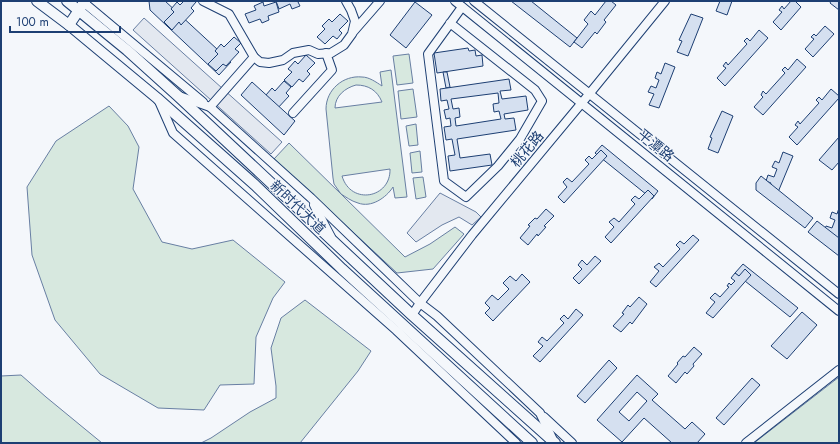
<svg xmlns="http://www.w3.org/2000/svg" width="840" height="444" viewBox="0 0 840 444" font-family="Jost,'Noto Sans SC',sans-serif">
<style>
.green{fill:#d7e8df;stroke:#687fa3;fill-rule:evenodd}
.parking{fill:#e3e8f0;stroke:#687fa3}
.building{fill:#d5e0f0;stroke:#1d3f73;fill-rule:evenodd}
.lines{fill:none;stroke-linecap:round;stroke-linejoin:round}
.minor-casing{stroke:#1d3f73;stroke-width:10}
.major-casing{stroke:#1d3f73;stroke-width:12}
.minor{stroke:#f4f7fb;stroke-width:8}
.major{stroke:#f4f7fb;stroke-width:10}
.labels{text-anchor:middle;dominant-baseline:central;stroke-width:3;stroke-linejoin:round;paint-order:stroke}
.street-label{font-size:14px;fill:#1d3f73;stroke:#f4f7fb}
</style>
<rect width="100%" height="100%" fill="#f4f7fb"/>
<g class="green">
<path d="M409 54 413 83 397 85 393 56Z"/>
<path d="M391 70 407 197 395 198 393 187C386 198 371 208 358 203 351 201 346 197 341 194L405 257 430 244 455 227 464 234 433 269 397 273 274 159 289 143 341 194 334 184 333 178 326 109C326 90 343 75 362 77 369 77 376 82 382 86L380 72ZM356 85C368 85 377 90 382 102L335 108C335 96 345 88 356 85ZM390 169C391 198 351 206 342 176Z"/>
<path d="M413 89 417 117 401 119 398 91Z"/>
<path d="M109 106 128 126 139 147 133 189 162 242 192 249 233 240 285 282 273 298 256 337 254 384 220 385 204 410 158 408 100 374 55 320 32 255 27 187 56 141Z"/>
<path d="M416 124 418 145 409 146 406 126Z"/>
<path d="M420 151 422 172 412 173 410 153Z"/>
<path d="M423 177 426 197 416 199 413 178Z"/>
<path d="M305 300 371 351 358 371 300 443H201L211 438 250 412 276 398V386L271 348 281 318Z"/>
<path d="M21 375 46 397 102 443H1V376Z"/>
<path d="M839 377V443H754Z"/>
</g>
<g class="parking">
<path d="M144 18 282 142 271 154 133 30Z"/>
<path d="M440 193 476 212 481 217 472 225 459 217 442 225 416 242 407 233Z"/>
</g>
<g class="building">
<path d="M149 1H165L231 62 219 75 150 10Z"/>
<path d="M184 1H195L196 2 191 8 194 11 181 25 179 22 172 30 164 22 174 12 171 9 177 2 180 5Z"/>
<path d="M276 1H300L298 2 300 6 292 9 290 4 279 9Z"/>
<path d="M511 1H531L577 38 570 47Z"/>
<path d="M606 1H611L616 5 604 20 606 22 597 34 595 32 582 48 574 42 588 24 584 20 591 11 595 15Z"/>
<path d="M720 1H732L727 15 716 11Z"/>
<path d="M791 1H795L801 7 781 30 773 22 782 12 779 10 782 6 784 9Z"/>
<path d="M831 1H839V10L830 3Z"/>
<path d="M263 2 264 6 276 2 279 12 268 16 269 20 262 23 260 19 249 23 245 14 256 10 254 6Z"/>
<path d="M415 2 432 15 406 48 390 35Z"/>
<path d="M340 14 348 21 339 30 342 33 337 39 333 36 325 44 317 37 325 29 322 26 329 19 332 22Z"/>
<path d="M691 14 703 18 688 56 677 52 682 41 679 40Z"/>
<path d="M825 26 834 34 813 57 805 49 814 39 811 37 814 34 816 36Z"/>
<path d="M759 30 768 38 725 86 717 78 726 68 723 66 726 62 728 65 747 44 744 41 747 38 750 41Z"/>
<path d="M234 37 241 43 235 49 239 52 226 66 223 64 216 71 208 64 218 54 215 51 221 44 224 47Z"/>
<path d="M468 48 469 51 475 50 476 56 482 55 483 66 437 73 434 53Z"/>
<path d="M306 55 315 63 307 71 310 74 303 82 299 79 292 87 284 80 292 72 288 69 295 61 298 64Z"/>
<path d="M797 59 806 67 763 115 754 107 763 97 761 95 763 91 766 94 785 73 782 70 785 67 788 70Z"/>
<path d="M665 63 675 67 659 108 649 105 654 94 648 92 651 86 656 88 659 80 655 78 657 72 661 74Z"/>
<path d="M443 72H447L450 87 446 88Z"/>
<path d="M509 79 511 90 500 91 502 99 526 96 528 110 504 114 505 119 514 118 516 130 457 139 460 158 490 154 492 165 450 171 448 156 455 155 452 139 446 140 444 127 451 126 450 118 446 119 444 110 449 109 447 100 441 101 440 89ZM498 93 499 103 493 104 494 112 499 111 501 119 456 126 455 118 460 117 459 108 453 109 451 99Z"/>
<path d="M284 81 291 87 286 93 289 96 276 110 274 108 267 115 259 108 269 98 266 95 272 88 275 91Z"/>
<path d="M252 82 295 121 284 135 241 95Z"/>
<path d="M831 89 839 96V98L797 145 789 137 798 127 795 125 798 121 800 124 819 103 816 100 819 97 822 100Z"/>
<path d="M722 111 733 116 718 153 708 149 712 138 710 137Z"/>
<path d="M839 137V162L832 170 819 160Z"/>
<path d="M602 145 658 191 652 199 595 153Z"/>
<path d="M601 150 607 156 564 203 558 197 567 187 563 182 567 178 572 182 589 164 585 160 589 156 592 159Z"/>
<path d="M783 152 793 156 776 197 767 194 771 183 766 181 768 175 774 177 777 169 772 167 775 161 779 163Z"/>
<path d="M761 176 813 218 805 228 756 190V183Z"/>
<path d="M648 190 654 196 611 243 605 237 614 227 609 222 614 218 619 222 635 204 631 200 635 196 639 199Z"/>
<path d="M839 208V237L834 248 825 245 829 234 824 232 826 226 832 228 835 220 830 218 832 212 837 214Z"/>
<path d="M546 209 554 216 544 226 546 227 538 236 537 234 528 245 520 238 530 226 528 225 535 218 537 219Z"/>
<path d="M817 221 839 238V256L808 232Z"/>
<path d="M693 235 699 240 656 287 650 282 659 271 654 267 659 263 663 267 680 249 676 245 680 241 684 244Z"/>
<path d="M595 256 601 261 579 284 573 278 582 269 578 265 582 260 587 265Z"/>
<path d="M743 264 798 308 790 317 735 273Z"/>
<path d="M745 269 751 275 713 318 706 313 715 302 710 298 715 293 720 297 729 287 727 286 729 283 731 285 735 281 731 278 735 273 739 276Z"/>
<path d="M522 274 530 282 493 321 485 313 490 308 485 303 492 295 498 300 509 289 503 283 510 276 516 281Z"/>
<path d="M639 297 647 304 632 324 630 322 621 332 613 326 624 314 622 313 628 305 630 307Z"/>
<path d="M576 309 583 315 540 362 533 356 543 346 538 342 542 337 547 341 564 323 560 319 564 315 568 319Z"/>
<path d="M802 312 817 325 787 359 771 346Z"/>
<path d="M694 347 702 354 693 364 694 366 687 374 685 372 676 383 668 376 678 364 677 363 683 356 685 357Z"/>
<path d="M609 360 617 368 585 403 577 396Z"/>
<path d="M637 375 658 394 652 400 685 429 692 422 705 434 697 443H672L644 418 622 442 597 420ZM637 392 647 401 629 421 619 412Z"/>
<path d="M752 378 760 385 724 425 716 418Z"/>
</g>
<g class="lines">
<defs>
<g id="minor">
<path d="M82 1 203 102"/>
<path d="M203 1 229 14 254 57 260 62 269 63 283 60 293 53 309 50 318 54 331 53 344 45 352 34 355 21 351 10 346 1"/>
<path d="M455 1 839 311"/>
<path d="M474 1 839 294"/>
<path d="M450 23 535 90 542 101 520 139 498 166 466 197 444 181 428 54 462 7"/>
<path d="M353 32 380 1"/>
<path d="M179 96 210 107 311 198 420 303 437 316 540 413 552 438"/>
<path d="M158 99 173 133 396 330 516 443"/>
<path d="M210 107 254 57"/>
<path d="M293 113 332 70 326 53"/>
<path d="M314 205 331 237"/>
<path d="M412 315 420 303 472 235 590 93 665 1"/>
<path d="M544 417 572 443"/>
<path d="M746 443 839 370"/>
</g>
<g id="major">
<path d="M37 1 69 25 157 98 255 185 342 269 532 443"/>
<path d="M67 1 127 50 178 96 412 315 555 443"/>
<path d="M69 25 85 1"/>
</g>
</defs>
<use href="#minor" class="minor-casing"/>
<use href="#major" class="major-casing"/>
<use href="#minor" class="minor"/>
<use href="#major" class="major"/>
</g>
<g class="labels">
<g class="street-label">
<text transform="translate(656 145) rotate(39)">平潭路</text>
<text transform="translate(527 149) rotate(-50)">桃花路</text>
<text transform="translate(298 207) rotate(44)">新时代大道</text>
</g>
</g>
<rect width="840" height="444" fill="none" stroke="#1d3f73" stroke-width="4"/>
<path d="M10 26v6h110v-6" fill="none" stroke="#1d3f73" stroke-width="2"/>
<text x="16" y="26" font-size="12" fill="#1d3f73" stroke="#f4f7fb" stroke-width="3" paint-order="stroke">100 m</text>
</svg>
